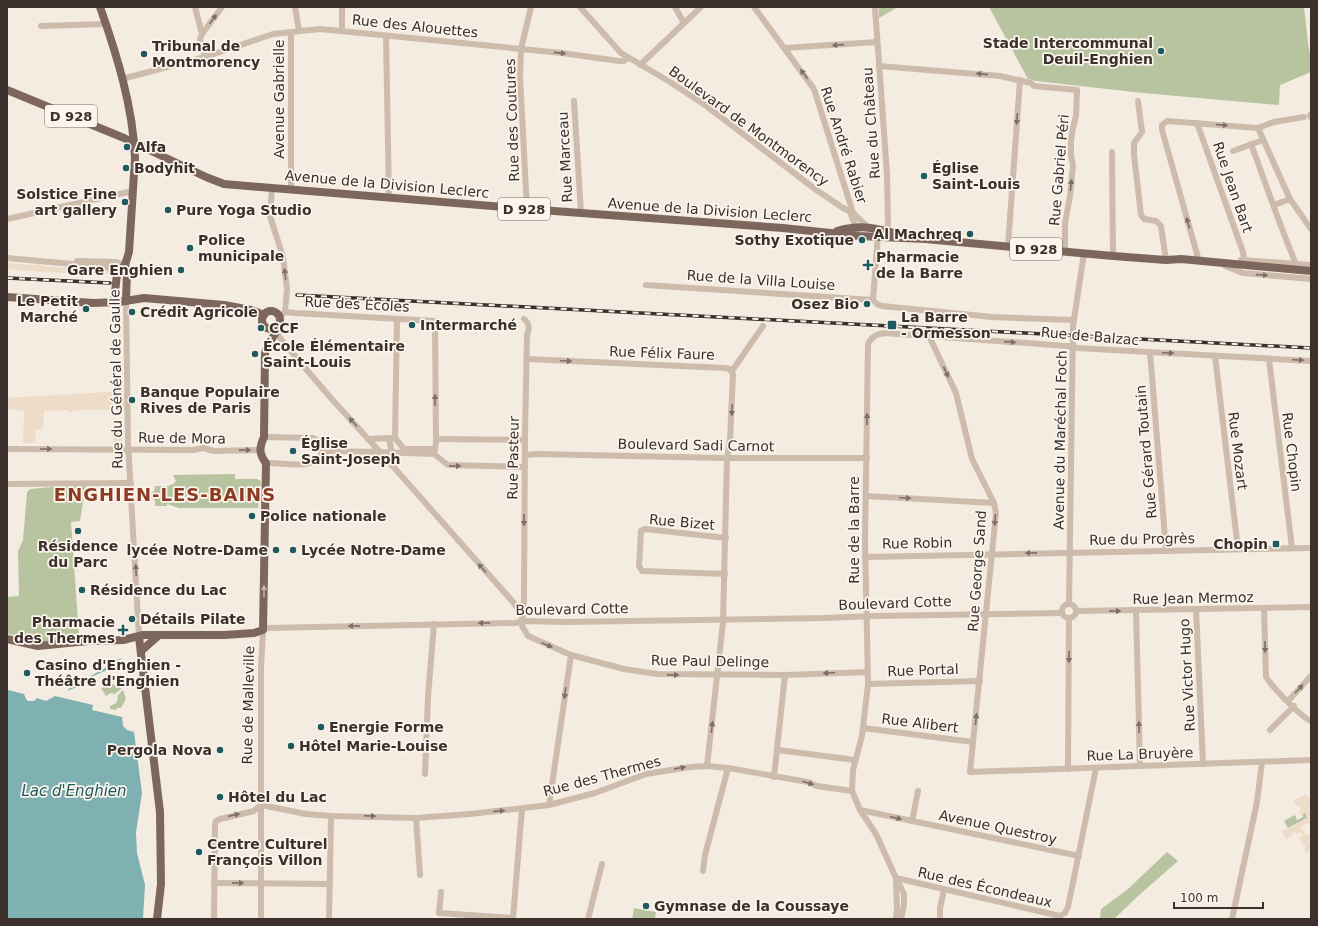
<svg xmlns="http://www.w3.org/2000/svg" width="1318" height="926" viewBox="0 0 1318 926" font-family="'DejaVu Sans',sans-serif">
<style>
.green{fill:#b8c4a0}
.plaza{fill:#ecdcc8}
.water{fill:#7fb0b2}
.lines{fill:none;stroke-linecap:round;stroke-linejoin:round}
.minor{stroke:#cdbbac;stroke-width:6}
.major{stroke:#7d675c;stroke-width:8}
.rail-casing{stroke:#3b302b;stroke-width:3.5}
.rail{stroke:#fbf5ee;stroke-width:2;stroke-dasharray:6;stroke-linecap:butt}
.oneway{fill:#7d6f65}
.oneway2{fill:#c2b5ac}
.poi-dot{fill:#1f5a5e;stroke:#fbf5ee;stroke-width:1.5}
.labels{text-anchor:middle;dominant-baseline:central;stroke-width:3.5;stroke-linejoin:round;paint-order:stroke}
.shield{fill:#fbf5ee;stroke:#756b66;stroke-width:1}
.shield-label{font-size:13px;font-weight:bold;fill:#3b302b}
.street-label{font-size:14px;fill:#3b302b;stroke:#fbf5ee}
.poi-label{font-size:14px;font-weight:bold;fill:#3b302b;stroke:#fbf5ee;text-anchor:start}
.water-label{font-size:15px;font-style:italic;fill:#1f5a5e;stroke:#fbf5ee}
.district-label{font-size:18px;font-weight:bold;letter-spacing:1px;fill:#8c3b22;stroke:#fbf5ee}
</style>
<rect width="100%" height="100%" fill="#f4ebe1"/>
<g class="green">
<path d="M879 7H898L879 18Z"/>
<path d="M989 7H1304L1308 43 1311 60V72L1280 85 1279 105 1143 93 1036 81 1028 79Z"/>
<path d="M235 474V479H257L261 481 258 508H179L167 504V506H155V501L153 499 136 500V494L151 493 154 491 155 486H164L165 487 173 484 176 481 173 475Z"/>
<path d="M86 484 80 521 71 522 79 636 44 642 25 640 7 633V597L19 596 18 551 23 540 27 492 30 489Z"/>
<path d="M112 684 122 688 115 694 111 693 106 696 101 688Z"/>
<path d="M123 690 126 699 121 708H117V710L110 709V706L116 703 118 699 117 696Z"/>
<path d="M1305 812 1307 818 1288 828 1284 821 1295 815 1297 820 1303 817V814Z"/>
<path d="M1167 852 1178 861 1138 896 1114 919H1100L1101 909 1128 889Z"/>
<path d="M634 908 656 912 655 919H632Z"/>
</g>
<g class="plaza">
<path d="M7 263 33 265 39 264 42 266 94 270 96 269H107L112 271 110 274 41 272 7 269Z"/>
<path d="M124 391 125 410H73V412H68L67 410 44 411 43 429H36L35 443H23L24 411 7 409V398Z"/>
<path d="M113 425H122V444H111L114 441Z"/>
<path d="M1306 794 1309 798 1311 797V824L1309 823 1301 827 1306 836 1311 833V839L1309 842 1311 844V850L1306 853 1304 849 1306 848 1304 844H1302L1299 838 1303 836 1301 832 1297 834 1295 832 1291 834 1292 836 1286 839 1282 831 1307 818 1305 812 1303 814 1302 817 1299 811 1301 810 1299 806H1297L1294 800Z"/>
</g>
<g class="water">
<path d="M212 490H222V500L212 501Z"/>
<path d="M123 658 115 662 105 671 93 676 84 684 67 691 71 687 105 668 115 660Z"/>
<path d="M8 690 24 694 26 699 28 701H34L37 698 46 701 55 696 93 705 92 710 122 717 123 726 127 730 134 732 142 793 136 832 137 853 145 885 143 919H7V693Z"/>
</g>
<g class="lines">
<g class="minor">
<path d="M195 7 202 34"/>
<path d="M295 7 299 30"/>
<path d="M580 7 621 53 670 82 705 105 815 189 843 208 853 213 868 227"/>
<path d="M675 7 684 23"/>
<path d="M754 7 814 89 853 213"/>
<path d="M875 7 887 174 888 224 886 234"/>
<path d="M41 26 106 24"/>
<path d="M342 30V7"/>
<path d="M386 36 389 198"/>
<path d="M785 48 877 42"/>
<path d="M205 57 200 39 202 34 222 7"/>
<path d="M640 65 701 7"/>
<path d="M879 66 1000 76 1031 83 1034 86 1077 90 1076 116 1073 128 1071 140V156L1073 165 1070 196 1065 223V251"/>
<path d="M122 79 205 57 273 34 320 29 562 53 619 61H624L628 58"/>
<path d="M574 101 581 213"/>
<path d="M1138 101 1142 132 1134 143V155L1141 215 1144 219 1156 221 1161 226 1166 260"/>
<path d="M1310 115 1311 118"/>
<path d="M1304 117 1274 122 1258 128 1290 199 1311 229"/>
<path d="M1197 123 1243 252 1244 259"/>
<path d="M1251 144C1266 184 1279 224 1296 264"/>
<path d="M1233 151 1263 140"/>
<path d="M1112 152 1113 256"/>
<path d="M272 188 270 216 283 257 287 289 285 312"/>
<path d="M291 190V32"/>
<path d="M1274 205 1290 199"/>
<path d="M527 209 520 76 521 49 531 7"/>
<path d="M850 212 857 231"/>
<path d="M7 219 133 191"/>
<path d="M1008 246 1020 80"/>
<path d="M7 258 105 267 111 268 117 274"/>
<path d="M1241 260 1311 265"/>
<path d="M77 261 116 262 125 265"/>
<path d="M1199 261 1162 130V125L1167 121 1258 128"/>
<path d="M1225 266 1243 273 1311 279"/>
<path d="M646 285 873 300"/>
<path d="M873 300 877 304 882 306 992 317 1074 320"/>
<path d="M873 300 878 233"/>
<path d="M126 301 128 443 139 637"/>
<path d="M279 317 285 312 295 313 435 321 436 443 434 454"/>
<path d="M524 319C529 323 530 329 527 335L525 434 524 598 522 626 528 636 571 655 624 669 657 674 785 675 868 672"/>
<path d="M276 332 283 342 329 396 380 452 434 454 448 465 525 467"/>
<path d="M929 336 956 393 972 459 994 503 996 513 970 772 1311 760"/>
<path d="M1150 352 1166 550"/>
<path d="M1215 356 1238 549"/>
<path d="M527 359 725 368 729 369 733 374 730 440 727 458 723 622 707 766"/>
<path d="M1269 359 1292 548"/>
<path d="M732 371 763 326"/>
<path d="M264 437 313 438C320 441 324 448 321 455 310 471 283 462 266 463"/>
<path d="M389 438 392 453"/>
<path d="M395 438 397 319"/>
<path d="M368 439 395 438 404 449H435"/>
<path d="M436 439 525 440"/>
<path d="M7 449 193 450 203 448 214 451 260 450"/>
<path d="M322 451 380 452 390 463"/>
<path d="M392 453 390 463 513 602 520 612 522 618"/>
<path d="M525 455 536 454 723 458H867"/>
<path d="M7 484 131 483"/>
<path d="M866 496 994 503"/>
<path d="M865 557 1311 548"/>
<path d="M725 574 642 571 639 566 641 531 645 529 726 538"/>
<circle cx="1069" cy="611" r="7"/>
<path d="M1069 604 1073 326 1084 253"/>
<path d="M1264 608 1266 677C1273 688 1300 716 1311 721"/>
<path d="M1196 609 1203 764"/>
<path d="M1136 610 1140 766"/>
<path d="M1076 611 1311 607"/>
<path d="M868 684 980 681"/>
<path d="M1288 701 1311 676"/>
<path d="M863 728 973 742"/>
<path d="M1270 730 1294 706"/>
<path d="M778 750 855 760"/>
<path d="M1068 769 1069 618"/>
<path d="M425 774 428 697 434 624"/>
<path d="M774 777 785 675"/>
<path d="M549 805 571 655"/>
<path d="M860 810 1079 856"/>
<path d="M416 818 420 875"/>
<path d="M912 821 918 791"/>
<path d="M703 871 705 855 728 768"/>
<path d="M896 878 1060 916 1065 913 1068 907 1096 768"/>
<path d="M896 880 897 909 896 919"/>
<path d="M214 883 330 884"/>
<path d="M441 892 439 913 513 918 522 809"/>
<path d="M214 919 215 825 216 821 220 819 254 811 261 805 306 814 331 816 416 818 470 814 549 805 595 793 646 774 690 767 707 766 728 768 808 782 817 786 852 791"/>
<path d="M261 919V668L263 630 268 628 515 623 523 621 565 622 824 618 875 616 1062 613"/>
<path d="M329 919 331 816"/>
<path d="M588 919 602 864"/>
<path d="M901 919 904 905V894L896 878 876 834 860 810 852 791 853 770 862 736 868 684 865 540 868 344C872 336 877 334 885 333L1067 346 1077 348 1112 350 1311 361"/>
<path d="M940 919V908L944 890"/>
<path d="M1232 919 1257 802 1262 762"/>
</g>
<g class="major">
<path d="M100 7C117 55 133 107 135 158L129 252 125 265 117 274 114 302"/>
<path d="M7 90 124 138 206 177 224 184 527 209 783 228 859 236 925 239 1113 256 1166 260 1181 259 1311 271"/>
<path d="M837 231C863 224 876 228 902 235"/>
<path d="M125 265 127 271 126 301"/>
<path d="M7 297 93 303 119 302 144 298 224 305 251 310 264 315"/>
<circle cx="271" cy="320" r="9"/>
<path d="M139 637 160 812 161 884 157 919"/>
<path d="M7 639 38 646 88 641 123 640 143 635H224L254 633 263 630 266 463C259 454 259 448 264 437L265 353 267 347 276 332 274 328"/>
<path d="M141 651 158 636"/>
</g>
<defs>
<g id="rail">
<path d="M7 278 110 283"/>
<path d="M297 295 1311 348"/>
</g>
</defs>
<use href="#rail" class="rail-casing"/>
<use href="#rail" class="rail"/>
</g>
<defs><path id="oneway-solid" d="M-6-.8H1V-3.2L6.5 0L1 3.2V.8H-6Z"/></defs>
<g class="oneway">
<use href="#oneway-solid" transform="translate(213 19) rotate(-54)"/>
<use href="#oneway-solid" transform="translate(838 45) rotate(176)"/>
<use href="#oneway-solid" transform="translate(560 53) rotate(6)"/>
<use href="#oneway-solid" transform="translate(804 74) rotate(-127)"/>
<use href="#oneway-solid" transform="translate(982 74) rotate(-174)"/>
<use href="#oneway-solid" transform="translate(1017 119) rotate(94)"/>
<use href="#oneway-solid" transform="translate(1222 125) rotate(5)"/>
<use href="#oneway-solid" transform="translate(1071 185) rotate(-84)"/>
<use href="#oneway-solid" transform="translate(1188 223) rotate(-106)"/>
<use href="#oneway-solid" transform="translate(285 274) rotate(-97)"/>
<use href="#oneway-solid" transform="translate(1262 275) rotate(4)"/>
<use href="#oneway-solid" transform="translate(1010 342) rotate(4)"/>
<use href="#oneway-solid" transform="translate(1168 353) rotate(3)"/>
<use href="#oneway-solid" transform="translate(1298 360) rotate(3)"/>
<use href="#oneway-solid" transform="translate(566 361) rotate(2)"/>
<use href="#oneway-solid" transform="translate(946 372) rotate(65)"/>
<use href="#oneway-solid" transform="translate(435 400) rotate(-89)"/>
<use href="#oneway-solid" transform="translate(732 410) rotate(93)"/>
<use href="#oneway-solid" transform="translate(867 419) rotate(-89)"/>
<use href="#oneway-solid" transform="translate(353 422) rotate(-133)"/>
<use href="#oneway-solid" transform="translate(46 449)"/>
<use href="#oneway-solid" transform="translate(245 450) rotate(-1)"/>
<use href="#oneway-solid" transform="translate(455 466) rotate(1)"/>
<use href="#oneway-solid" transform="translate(905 498) rotate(3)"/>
<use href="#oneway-solid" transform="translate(524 520) rotate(91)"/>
<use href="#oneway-solid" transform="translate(995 520) rotate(95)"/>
<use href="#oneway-solid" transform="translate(1031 553) rotate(179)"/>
<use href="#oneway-solid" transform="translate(482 568) rotate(-132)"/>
<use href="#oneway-solid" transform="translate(136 570) rotate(-93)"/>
<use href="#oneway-solid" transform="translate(1115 611) rotate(-1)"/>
<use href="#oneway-solid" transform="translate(484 623) rotate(179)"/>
<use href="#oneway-solid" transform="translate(354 626) rotate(179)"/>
<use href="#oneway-solid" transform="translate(547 645) rotate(23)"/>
<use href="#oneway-solid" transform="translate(1265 647) rotate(89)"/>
<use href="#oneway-solid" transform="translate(1069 657) rotate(91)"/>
<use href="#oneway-solid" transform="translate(829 673) rotate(178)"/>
<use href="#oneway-solid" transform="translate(673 675) rotate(1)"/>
<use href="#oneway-solid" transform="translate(1299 689) rotate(-46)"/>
<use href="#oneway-solid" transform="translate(565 693) rotate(98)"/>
<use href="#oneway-solid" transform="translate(976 719) rotate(-84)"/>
<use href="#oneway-solid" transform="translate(712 727) rotate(-83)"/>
<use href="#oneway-solid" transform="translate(1139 727) rotate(-91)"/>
<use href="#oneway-solid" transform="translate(680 768) rotate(-10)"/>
<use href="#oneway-solid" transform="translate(808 783) rotate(16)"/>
<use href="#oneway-solid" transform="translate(499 811) rotate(-5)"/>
<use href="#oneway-solid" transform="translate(234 815) rotate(-13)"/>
<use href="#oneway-solid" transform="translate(370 816) rotate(2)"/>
<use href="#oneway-solid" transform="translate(896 818) rotate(13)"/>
<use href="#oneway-solid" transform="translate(238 883) rotate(1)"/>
</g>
<use class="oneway2" href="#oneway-solid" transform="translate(264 591) rotate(-90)"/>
<g class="poi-dot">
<circle cx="1161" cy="51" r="4"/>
<circle cx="144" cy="54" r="4"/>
<circle cx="127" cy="147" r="4"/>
<circle cx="126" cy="168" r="4"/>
<circle cx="924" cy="176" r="4"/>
<circle cx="125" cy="202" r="4"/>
<circle cx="168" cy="210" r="4"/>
<circle cx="970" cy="234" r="4"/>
<circle cx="862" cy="240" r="4"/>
<circle cx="190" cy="248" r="4"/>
<path d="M866 259h4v4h4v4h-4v4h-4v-4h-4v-4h4z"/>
<circle cx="181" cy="270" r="4"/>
<circle cx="867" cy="304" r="4"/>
<circle cx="86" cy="309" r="4"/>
<circle cx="132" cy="312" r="4"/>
<circle cx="412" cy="325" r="4"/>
<rect x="887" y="320" width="10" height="10" rx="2"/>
<circle cx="261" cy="328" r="4"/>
<circle cx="255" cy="354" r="4"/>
<circle cx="132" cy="400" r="4"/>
<circle cx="293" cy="451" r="4"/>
<circle cx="252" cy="516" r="4"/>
<circle cx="78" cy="531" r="4"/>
<rect x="1272" y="540" width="8" height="8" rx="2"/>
<circle cx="276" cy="550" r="4"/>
<circle cx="293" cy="550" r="4"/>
<circle cx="82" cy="590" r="4"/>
<circle cx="132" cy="619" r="4"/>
<path d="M121 624h4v4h4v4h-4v4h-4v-4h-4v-4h4z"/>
<circle cx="27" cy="673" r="4"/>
<circle cx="321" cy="727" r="4"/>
<circle cx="291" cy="746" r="4"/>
<circle cx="220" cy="750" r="4"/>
<circle cx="220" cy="797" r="4"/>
<circle cx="199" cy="852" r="4"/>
<circle cx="646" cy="906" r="4"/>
</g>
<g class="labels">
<g class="shield">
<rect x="45" y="105" width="52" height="22" rx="3"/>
<rect x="498" y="198" width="52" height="22" rx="3"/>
<rect x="1010" y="238" width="52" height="22" rx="3"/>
</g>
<g class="shield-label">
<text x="71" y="116">D 928</text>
<text x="524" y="209">D 928</text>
<text x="1036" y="249">D 928</text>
</g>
<g class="street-label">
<text transform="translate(415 26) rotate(6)">Rue des Alouettes</text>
<text transform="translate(279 99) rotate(-90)">Avenue Gabrielle</text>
<text transform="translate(512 120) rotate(-92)">Rue des Coutures</text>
<text transform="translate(871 123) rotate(-94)">Rue du Château</text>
<text transform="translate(749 126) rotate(36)">Boulevard de Montmorency</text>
<text transform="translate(844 145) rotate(72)">Rue André Rabier</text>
<text transform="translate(565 157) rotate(-93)">Rue Marceau</text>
<text transform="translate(1059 170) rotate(-85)">Rue Gabriel Péri</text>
<text transform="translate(387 184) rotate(5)">Avenue de la Division Leclerc</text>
<text transform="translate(1233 187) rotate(71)">Rue Jean Bart</text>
<text transform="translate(710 210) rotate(4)">Avenue de la Division Leclerc</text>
<text transform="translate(761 280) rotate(4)">Rue de la Villa Louise</text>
<text transform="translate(357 304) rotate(3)">Rue des Écoles</text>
<text transform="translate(1090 336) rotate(5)">Rue de Balzac</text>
<text transform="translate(662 353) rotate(2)">Rue Félix Faure</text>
<text transform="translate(116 379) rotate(-91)">Rue du Général de Gaulle</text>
<text transform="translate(182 438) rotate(1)">Rue de Mora</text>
<text transform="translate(1060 440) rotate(-89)">Avenue du Maréchal Foch</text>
<text transform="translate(696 445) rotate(1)">Boulevard Sadi Carnot</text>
<text transform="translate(1238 451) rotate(83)">Rue Mozart</text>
<text transform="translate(1146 452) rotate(-95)">Rue Gérard Toutain</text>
<text transform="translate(1292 452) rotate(83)">Rue Chopin</text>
<text transform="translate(513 458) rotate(-89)">Rue Pasteur</text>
<text transform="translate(682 522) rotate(5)">Rue Bizet</text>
<text transform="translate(854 530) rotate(-90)">Rue de la Barre</text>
<text transform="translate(1142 539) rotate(-1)">Rue du Progrès</text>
<text transform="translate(917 543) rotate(-1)">Rue Robin</text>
<text transform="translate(977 571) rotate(-86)">Rue George Sand</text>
<text transform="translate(1193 598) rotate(-1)">Rue Jean Mermoz</text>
<text transform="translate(895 603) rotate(-2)">Boulevard Cotte</text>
<text transform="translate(572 609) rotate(-1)">Boulevard Cotte</text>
<text transform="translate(710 661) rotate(1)">Rue Paul Delinge</text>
<text transform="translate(923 670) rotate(-2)">Rue Portal</text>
<text transform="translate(1187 675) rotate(-93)">Rue Victor Hugo</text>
<text transform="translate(248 705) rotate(-89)">Rue de Malleville</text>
<text transform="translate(920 723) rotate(7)">Rue Alibert</text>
<text transform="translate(1140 754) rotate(-2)">Rue La Bruyère</text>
<text transform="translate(602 776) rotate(-15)">Rue des Thermes</text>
<text transform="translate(998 827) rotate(12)">Avenue Questroy</text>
<text transform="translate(985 887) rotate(13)">Rue des Écondeaux</text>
</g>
<g class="poi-label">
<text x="1153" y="43" text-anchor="end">Stade Intercommunal<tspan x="1153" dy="16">Deuil-Enghien</tspan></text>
<text x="152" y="46">Tribunal de<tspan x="152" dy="16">Montmorency</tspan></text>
<text x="135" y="147">Alfa</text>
<text x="134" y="168">Bodyhit</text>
<text x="932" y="168">Église<tspan x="932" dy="16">Saint-Louis</tspan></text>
<text x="117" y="194" text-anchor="end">Solstice Fine<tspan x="117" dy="16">art gallery</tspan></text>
<text x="176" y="210">Pure Yoga Studio</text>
<text x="962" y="234" text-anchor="end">Al Machreq</text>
<text x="198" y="240">Police<tspan x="198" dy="16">municipale</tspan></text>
<text x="854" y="240" text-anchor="end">Sothy Exotique</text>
<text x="876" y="257">Pharmacie<tspan x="876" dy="16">de la Barre</tspan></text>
<text x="173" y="270" text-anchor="end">Gare Enghien</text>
<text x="78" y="301" text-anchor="end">Le Petit<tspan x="78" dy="16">Marché</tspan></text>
<text x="859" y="304" text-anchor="end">Osez Bio</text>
<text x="140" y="312">Crédit Agricole</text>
<text x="901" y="317">La Barre<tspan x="901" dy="16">- Ormesson</tspan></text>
<text x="420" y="325">Intermarché</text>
<text x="269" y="328">CCF</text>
<text x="263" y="346">École Élémentaire<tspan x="263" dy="16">Saint-Louis</tspan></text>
<text x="140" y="392">Banque Populaire<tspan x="140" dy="16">Rives de Paris</tspan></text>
<text x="301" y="443">Église<tspan x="301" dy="16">Saint-Joseph</tspan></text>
<text x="260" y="516">Police nationale</text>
<text x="1268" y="544" text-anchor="end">Chopin</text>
<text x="78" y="546" text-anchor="middle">Résidence<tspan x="78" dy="16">du Parc</tspan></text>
<text x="268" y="550" text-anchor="end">lycée Notre-Dame</text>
<text x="301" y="550">Lycée Notre-Dame</text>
<text x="90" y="590">Résidence du Lac</text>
<text x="140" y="619">Détails Pilate</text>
<text x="115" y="622" text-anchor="end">Pharmacie<tspan x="115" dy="16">des Thermes</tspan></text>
<text x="35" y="665">Casino d'Enghien -<tspan x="35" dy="16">Théâtre d'Enghien</tspan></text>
<text x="329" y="727">Energie Forme</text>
<text x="299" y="746">Hôtel Marie-Louise</text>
<text x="212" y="750" text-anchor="end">Pergola Nova</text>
<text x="228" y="797">Hôtel du Lac</text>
<text x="207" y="844">Centre Culturel<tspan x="207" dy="16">François Villon</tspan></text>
<text x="654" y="906">Gymnase de la Coussaye</text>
</g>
<g class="water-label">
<text x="74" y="791">Lac d'Enghien</text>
</g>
<g class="district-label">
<text x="165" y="494">ENGHIEN-LES-BAINS</text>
</g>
</g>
<rect width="1318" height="926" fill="none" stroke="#3b302b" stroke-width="16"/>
<path d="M1174 902v6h89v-6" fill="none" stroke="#3b302b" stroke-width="2"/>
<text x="1180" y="902" font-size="12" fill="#3b302b" stroke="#fbf5ee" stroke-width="3" paint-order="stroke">100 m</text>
</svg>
